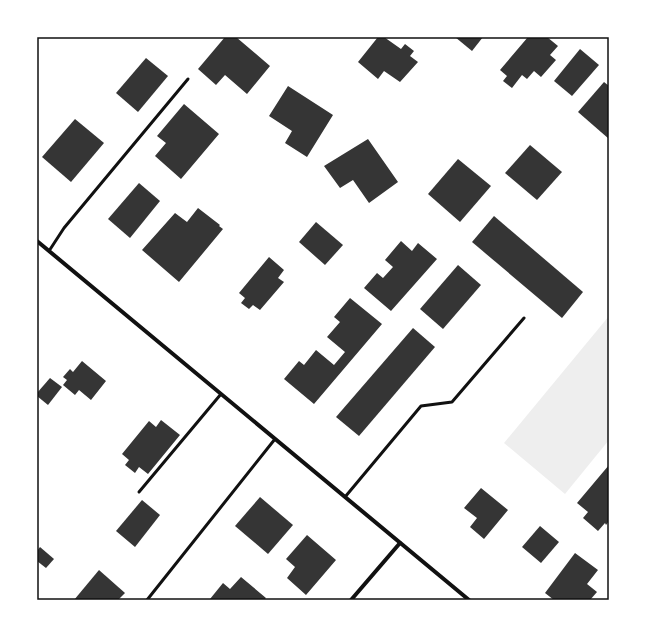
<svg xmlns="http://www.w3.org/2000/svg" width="646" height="637" viewBox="0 0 646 637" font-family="'Source Sans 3',sans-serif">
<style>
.green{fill:#eee}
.building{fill:#353535}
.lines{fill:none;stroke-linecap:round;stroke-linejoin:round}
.service{stroke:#111;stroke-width:3}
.minor{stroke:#111;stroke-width:4}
.neatline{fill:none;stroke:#111;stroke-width:1.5}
</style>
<rect width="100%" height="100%" fill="#fff"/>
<path class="green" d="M609 316V440L565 494 504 443Z"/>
<g class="building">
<path d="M225 37H236L270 66 247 94 225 75 216 85 198 69Z"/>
<path d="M378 37H384L401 49 405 44 414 51 410 56 418 62 400 82 384 71 378 79 358 62Z"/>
<path d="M455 37H483L472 51Z"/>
<path d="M528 37H547L558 46 550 55 556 60 541 77 534 71 527 79 522 75 512 88 503 81 507 76 500 70Z"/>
<path d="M580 49 599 65 572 96 554 81Z"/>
<path d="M146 58 168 76 138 112 116 93Z"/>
<path d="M604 82 609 86V139L578 112Z"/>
<path d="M288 86 333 115 307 157 285 143 292 131 269 116Z"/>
<path d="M184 104 219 134 181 179 155 156 166 143 157 136Z"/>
<path d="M75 119 104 143 71 182 42 157Z"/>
<path d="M368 139 398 182 369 203 353 180 340 188 324 166Z"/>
<path d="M530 145 562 172 537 200 505 173Z"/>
<path d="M458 159 491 186 460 222 428 194Z"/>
<path d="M139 183 160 201 130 238 108 219Z"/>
<path d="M198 208 220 225 219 226 223 229 179 282 142 250 175 213 187 222Z"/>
<path d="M494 216 583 292 562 318 472 242Z"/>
<path d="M316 222 343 245 325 265 299 242Z"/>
<path d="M401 241 412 251 418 243 437 259 391 311 364 288 377 273 383 278 393 267 385 260Z"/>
<path d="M269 257 284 270 278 278 284 282 260 310 253 305 249 309 241 303 245 298 239 293Z"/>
<path d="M458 265 481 285 443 329 420 309Z"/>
<path d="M350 298 382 324 314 404 284 379 299 361 304 365 316 350 334 365 345 352 327 337 340 322 334 317Z"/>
<path d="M413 328 435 347 359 436 336 417Z"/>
<path d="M82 361 106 381 91 400 79 390 75 395 63 385 67 380 63 377 70 369 73 372Z"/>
<path d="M50 378 62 387 48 405 37 396V393Z"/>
<path d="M161 420 180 435 148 474 139 467 135 473 125 465 129 460 122 454 149 421 156 427Z"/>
<path d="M609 465V521L606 525 605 523 598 531 583 518 588 512 577 503Z"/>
<path d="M481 488 508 510 484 539 470 527 477 518 464 508Z"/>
<path d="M260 497 293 525 268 554 235 526Z"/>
<path d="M142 500 160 515 135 547 116 531Z"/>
<path d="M540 526 559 542 541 563 522 547Z"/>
<path d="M307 535 336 560 306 595 287 578 295 567 286 559Z"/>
<path d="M40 547 54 559 46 568 37 561V551Z"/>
<path d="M575 553 598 570 587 584 597 592 590 600H554L545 593Z"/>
<path d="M99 570 125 593 118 600H74Z"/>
<path d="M241 577 266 598 264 600H212L210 599 223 583 230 589Z"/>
</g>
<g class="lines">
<g class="service">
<path d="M49 251 64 228 188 79"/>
<path d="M139 492 221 394"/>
<path d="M345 497 421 406 452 402 524 318"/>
<path d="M147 600 275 439"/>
</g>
<g class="minor">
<path d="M37 241 469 600"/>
<path d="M351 600 400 543"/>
</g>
</g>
<rect width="646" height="637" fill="none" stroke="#ffffff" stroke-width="76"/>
<rect x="38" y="38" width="570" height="561" class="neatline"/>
</svg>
